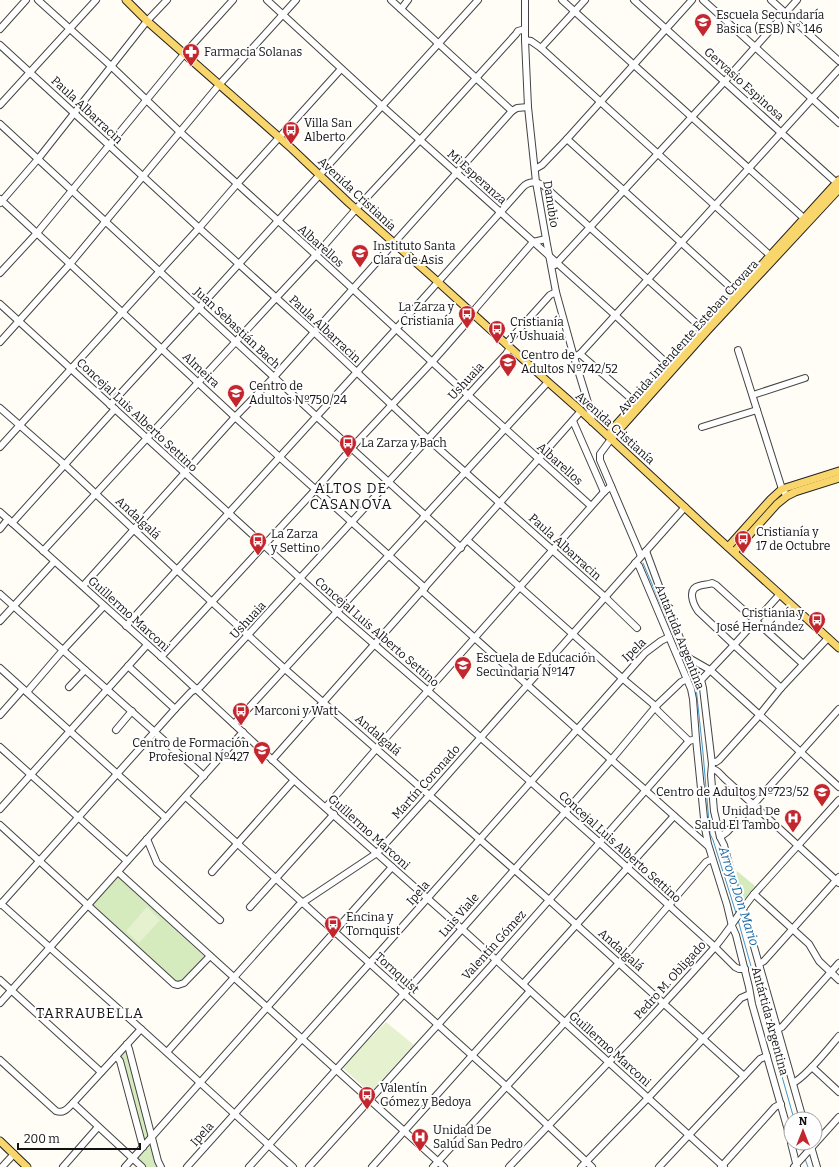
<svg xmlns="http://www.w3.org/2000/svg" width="839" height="1167" viewBox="0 0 839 1167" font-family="Bitter,serif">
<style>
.green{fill:#d5ebbd}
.pitch{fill:#e6f2cf}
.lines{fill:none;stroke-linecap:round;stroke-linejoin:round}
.stream{stroke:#3f96cf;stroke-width:1}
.minor-casing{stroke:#444;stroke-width:8}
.major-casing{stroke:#222;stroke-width:9}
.minor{stroke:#fff;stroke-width:6}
.major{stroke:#f9d66b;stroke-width:7}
.labels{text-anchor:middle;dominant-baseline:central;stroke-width:4;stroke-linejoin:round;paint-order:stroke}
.poi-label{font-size:12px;fill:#111;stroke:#fff;text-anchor:start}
.street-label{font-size:12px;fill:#111;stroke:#fff}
.water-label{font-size:13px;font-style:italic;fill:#1768a6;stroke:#fff}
.quarter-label{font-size:14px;letter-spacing:1px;fill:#111;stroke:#fff}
</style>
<rect width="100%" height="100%" fill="#fffdf5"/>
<g class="green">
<path d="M737 871 755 886 742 903 735 880Z"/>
<path d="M118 877 206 958 185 981 179 983 175 981 92 905Z"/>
<path d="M125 1045 158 1167H144L134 1158 143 1147 118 1058Z"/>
</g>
<g class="pitch">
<path d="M147 907 160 920 139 943 126 931Z"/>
<path d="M386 1022 414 1045 370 1093 342 1067Z"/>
</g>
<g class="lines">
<g class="stream">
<path d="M643 563 696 687 703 753 710 834 713 840 736 913"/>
<path d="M738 920 794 1119"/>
<path d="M801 1143 804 1152"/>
<path d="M805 1159 808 1167"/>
</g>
<defs>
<g id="minor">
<path d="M38 0 111 66 180 132 316 255 468 395 591 506"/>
<path d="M267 0 382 106 615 315 673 369"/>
<path d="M391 0 512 111"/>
<path d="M525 0V40L528 107 536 182 546 239 556 292 574 357 589 406 592 422"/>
<path d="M562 0 807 221"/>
<path d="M634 0 839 185"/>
<path d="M703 0 839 123"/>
<path d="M771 0 839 61"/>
<path d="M401 9 408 0"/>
<path d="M0 29 26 0"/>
<path d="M525 40 531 41 541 48 773 258"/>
<path d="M0 45 199 228 314 332 428 439 605 597 637 628"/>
<path d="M541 48 585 0"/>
<path d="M0 105 96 0"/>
<path d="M0 124 316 416 461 548"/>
<path d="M567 139 739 295"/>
<path d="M535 169 542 165 567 139 692 0"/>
<path d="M0 199 235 417 425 588"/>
<path d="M0 203 38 159 147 21 167 0"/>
<path d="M555 265 725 81 797 0"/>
<path d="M0 273 37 233 185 53 233 0"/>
<path d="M0 304 337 612 428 691 600 843 715 947 735 967 739 969H745"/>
<path d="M0 342 70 264 219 85 296 0"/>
<path d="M506 344 550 295 556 292"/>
<path d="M738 350 782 489 787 496"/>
<path d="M580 354 636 403"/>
<path d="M574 357 580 354 839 69"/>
<path d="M753 395 805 378"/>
<path d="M110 405 199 308 478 0"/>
<path d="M0 408 65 465 177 570 285 669 549 900 744 1076"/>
<path d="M573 421 604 492"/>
<path d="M702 427 757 410"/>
<path d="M611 439 600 454V460L641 556"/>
<path d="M0 447 199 228 237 184 341 69"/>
<path d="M0 512 167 662 294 780 462 929 724 1167"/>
<path d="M12 523 115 409"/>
<path d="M0 529 8 519"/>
<path d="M467 540 622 678 653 704 658 711 689 741"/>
<path d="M43 551 276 298 316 255 356 209 420 140 516 34 518 31 525 29"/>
<path d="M646 551 666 605 694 671 701 680 703 688 712 764 711 775 714 811 720 837 724 845 735 888 745 915 803 1119"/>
<path d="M635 563 639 566 691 689 693 699 696 739 705 828 708 844 727 905 732 926 736 935 749 987 752 1004 791 1141"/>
<path d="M83 586 235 417 274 377 512 111 517 108 528 107"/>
<path d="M422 591 708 846"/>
<path d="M0 594 204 776"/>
<path d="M0 621 54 562"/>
<path d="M126 626 396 329 522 188C528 181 535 181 543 185L706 332"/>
<path d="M161 657 315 490 357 442 432 362 469 320 476 308 533 242 546 239"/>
<path d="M689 658 710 670 839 787"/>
<path d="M128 666 175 709"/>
<path d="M0 668 166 818"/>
<path d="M701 680 734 645 780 594"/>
<path d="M69 687 85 670"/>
<path d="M781 688 734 645 698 611C693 604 687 589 699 586 704 584 708 585 712 583L716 585 803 664"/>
<path d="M27 692 63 650 104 606"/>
<path d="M0 715 23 689"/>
<path d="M234 724 548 382"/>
<path d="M116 730 132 711"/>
<path d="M0 747 127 861"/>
<path d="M272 760 581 411"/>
<path d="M712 762H716L719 760 757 718 781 688 828 638"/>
<path d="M712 769C717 769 720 774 724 778L839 883"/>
<path d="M186 797 335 932 506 1086 592 1167"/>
<path d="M326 807 377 748 604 492 611 486"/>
<path d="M0 809 147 645"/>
<path d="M0 825 174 984 178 985 184 983 210 956"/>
<path d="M720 837 727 832 754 804 839 709"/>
<path d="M147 839 157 863 220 920"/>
<path d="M118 872C226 971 335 1068 444 1167"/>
<path d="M212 872 294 780"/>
<path d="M754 894 809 944 819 961 839 980"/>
<path d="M0 903 141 1029 293 1167"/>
<path d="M0 905 175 709 191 692 200 687 506 354 510 348"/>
<path d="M250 907 334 814"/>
<path d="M759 964 764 961 839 877"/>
<path d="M0 980 101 1072"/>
<path d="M523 984 674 816"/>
<path d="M0 1003 243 732"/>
<path d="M778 1029 782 1027 839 963"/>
<path d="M127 1044 129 1049 158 1161 161 1167"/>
<path d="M167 1052 299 905 377 853 435 789 685 507"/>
<path d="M116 1056 120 1061 143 1147"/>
<path d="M0 1060 56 1111C64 1114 68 1108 73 1103L141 1029"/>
<path d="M812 1067 839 1092"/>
<path d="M793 1083C806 1077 829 1048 839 1036"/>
<path d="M73 1103 142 1167"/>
<path d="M791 1143 797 1167"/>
<path d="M810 1143 817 1167"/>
<path d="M2 1167 14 1154"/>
<path d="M63 1167 98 1127"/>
<path d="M125 1167 392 867"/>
<path d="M187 1167 370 963 645 653 661 641 669 637"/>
<path d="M249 1167 462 929 612 759 657 705 681 682 687 679"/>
<path d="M309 1167 491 966 689 741 696 739"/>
<path d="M372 1167 530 991"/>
<path d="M433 1167 619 963 706 862 712 859"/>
<path d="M509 1167C578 1094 648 1023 714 948 729 931 740 911 754 894L839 800"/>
<path d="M581 1167 648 1098 741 998 750 994"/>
<path d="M659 1167 760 1059 767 1056"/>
<path d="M721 1167 775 1107 781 1104"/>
<path d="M794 1167 839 1117"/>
</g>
<g id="major">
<path d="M126 0 147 21 289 146 349 203 438 282 548 382 581 411 707 528 839 648"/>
<path d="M611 439V430L614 427 839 180"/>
<path d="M611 439 708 330 839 189"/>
<path d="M728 547 771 499 782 489 839 471"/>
<path d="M734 552 777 504 787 496 795 492 839 478"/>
<path d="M0 1141 27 1167"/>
</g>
</defs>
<use href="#minor" class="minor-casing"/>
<use href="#major" class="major-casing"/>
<use href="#minor" class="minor"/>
<use href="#major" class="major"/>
</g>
<defs>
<symbol id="school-pin" viewBox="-11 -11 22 30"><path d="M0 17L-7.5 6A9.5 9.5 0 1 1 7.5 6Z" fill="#c4262e" stroke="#fff"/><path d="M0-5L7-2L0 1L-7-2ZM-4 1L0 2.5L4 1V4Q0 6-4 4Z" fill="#fff"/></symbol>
<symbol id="pharmacy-pin" viewBox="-11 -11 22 30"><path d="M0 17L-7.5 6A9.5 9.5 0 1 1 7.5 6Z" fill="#c4262e" stroke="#fff"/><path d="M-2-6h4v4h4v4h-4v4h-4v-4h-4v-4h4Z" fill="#fff"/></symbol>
<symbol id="bus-pin" viewBox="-11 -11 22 30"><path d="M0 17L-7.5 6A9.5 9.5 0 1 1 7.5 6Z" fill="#c4262e" stroke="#fff"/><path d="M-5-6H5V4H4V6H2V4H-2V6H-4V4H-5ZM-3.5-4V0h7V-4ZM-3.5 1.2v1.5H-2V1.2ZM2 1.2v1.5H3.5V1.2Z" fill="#fff"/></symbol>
<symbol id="hospital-pin" viewBox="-11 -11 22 30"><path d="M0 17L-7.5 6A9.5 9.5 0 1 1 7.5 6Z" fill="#c4262e" stroke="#fff"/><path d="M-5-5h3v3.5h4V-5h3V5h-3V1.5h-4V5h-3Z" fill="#fff"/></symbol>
</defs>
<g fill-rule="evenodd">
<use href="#school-pin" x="693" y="12" width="20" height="27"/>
<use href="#pharmacy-pin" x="181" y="42" width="20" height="27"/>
<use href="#bus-pin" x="281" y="120" width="20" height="27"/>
<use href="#school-pin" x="350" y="243" width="20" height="27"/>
<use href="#bus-pin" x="457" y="304" width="20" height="27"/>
<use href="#bus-pin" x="487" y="319" width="20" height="27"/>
<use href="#school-pin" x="498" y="352" width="20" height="27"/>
<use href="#school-pin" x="226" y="383" width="20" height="27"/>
<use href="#bus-pin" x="338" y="433" width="20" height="27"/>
<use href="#bus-pin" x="733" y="529" width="20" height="27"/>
<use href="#bus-pin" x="248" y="531" width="20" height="27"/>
<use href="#bus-pin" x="807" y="610" width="20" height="27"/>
<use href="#school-pin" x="453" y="655" width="20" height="27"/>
<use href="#bus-pin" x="231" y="701" width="20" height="27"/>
<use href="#school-pin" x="252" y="740" width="20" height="27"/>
<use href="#school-pin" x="812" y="782" width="20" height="27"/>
<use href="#hospital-pin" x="783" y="808" width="20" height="27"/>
<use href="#bus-pin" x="323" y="914" width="20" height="27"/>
<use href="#bus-pin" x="357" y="1085" width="20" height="27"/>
<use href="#hospital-pin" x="410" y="1127" width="20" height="27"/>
</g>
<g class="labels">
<g class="poi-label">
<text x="716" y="15">Escuela Secundaría<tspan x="716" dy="14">Basica (ESB) N° 146</tspan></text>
<text x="204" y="52">Farmacia Solanas</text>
<text x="304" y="123">Villa San<tspan x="304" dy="14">Alberto</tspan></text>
<text x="373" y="246">Instituto Santa<tspan x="373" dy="14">Clara de Asis</tspan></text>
<text x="454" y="307" text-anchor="end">La Zarza y<tspan x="454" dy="14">Cristianía</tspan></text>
<text x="510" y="322">Cristianía<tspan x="510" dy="14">y Ushuaia</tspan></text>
<text x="521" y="355">Centro de<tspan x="521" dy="14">Adultos Nº742/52</tspan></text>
<text x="249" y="386">Centro de<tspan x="249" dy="14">Adultos Nº750/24</tspan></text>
<text x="361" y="443">La Zarza y Bach</text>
<text x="756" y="532">Cristianía y<tspan x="756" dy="14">17 de Octubre</tspan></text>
<text x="271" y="534">La Zarza<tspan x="271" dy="14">y Settino</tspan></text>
<text x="804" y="613" text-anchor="end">Cristianía y<tspan x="804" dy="14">José Hernández</tspan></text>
<text x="476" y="658">Escuela de Educación<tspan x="476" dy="14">Secundaria Nº147</tspan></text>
<text x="254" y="711">Marconi y Watt</text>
<text x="249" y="743" text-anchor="end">Centro de Formación<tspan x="249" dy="14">Profesional Nº427</tspan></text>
<text x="809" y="792" text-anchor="end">Centro de Adultos Nº723/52</text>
<text x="780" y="811" text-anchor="end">Unidad De<tspan x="780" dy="14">Salud El Tambo</tspan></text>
<text x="346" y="917">Encina y<tspan x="346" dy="14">Tornquist</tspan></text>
<text x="380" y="1088">Valentín<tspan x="380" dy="14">Gómez y Bedoya</tspan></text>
<text x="433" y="1130">Unidad De<tspan x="433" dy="14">Salud San Pedro</tspan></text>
</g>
<g class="street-label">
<text transform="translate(744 84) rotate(42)">Gervasio Espinosa</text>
<text transform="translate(87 110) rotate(43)">Paula Albarracin</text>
<text transform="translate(477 177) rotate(42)">Mi Esperanza</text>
<text transform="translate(357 194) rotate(43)">Avenida Cristianía</text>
<text transform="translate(551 204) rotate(81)">Danubio</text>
<text transform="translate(321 246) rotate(42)">Albarellos</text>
<text transform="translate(237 328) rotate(43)">Juan Sebastián Bach</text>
<text transform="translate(325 329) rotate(43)">Paula Albarracin</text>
<text transform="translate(688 337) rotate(-48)">Avenida Intendente Esteban Crovara</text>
<text transform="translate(201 370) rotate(43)">Almeira</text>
<text transform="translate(466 381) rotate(-47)">Ushuaia</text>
<text transform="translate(137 415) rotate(43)">Concejal Luis Alberto Settino</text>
<text transform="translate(615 428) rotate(42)">Avenida Cristianía</text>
<text transform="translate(560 464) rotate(42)">Albarellos</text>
<text transform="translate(138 518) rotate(43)">Andalgalá</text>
<text transform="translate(565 547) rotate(42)">Paula Albarracin</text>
<text transform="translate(129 614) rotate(42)">Guillermo Marconi</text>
<text transform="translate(248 620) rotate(-47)">Ushuaia</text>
<text transform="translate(377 632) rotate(41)">Concejal Luis Alberto Settino</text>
<text transform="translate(680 637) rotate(68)">Antártida Argentina</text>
<text transform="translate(634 650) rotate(-44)">Ipela</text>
<text transform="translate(378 735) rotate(41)">Andalgalá</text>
<text transform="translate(426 782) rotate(-48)">Martín Coronado</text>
<text transform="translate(369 832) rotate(42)">Guillermo Marconi</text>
<text transform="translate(620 847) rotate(42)">Concejal Luis Alberto Settino</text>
<text transform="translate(418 893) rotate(-49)">Ipela</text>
<text transform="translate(459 915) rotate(-49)">Luis Viale</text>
<text transform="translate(494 945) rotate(-48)">Valentín Gómez</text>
<text transform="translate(621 950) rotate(42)">Andalgalá</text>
<text transform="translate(397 973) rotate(42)">Tornquist</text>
<text transform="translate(670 980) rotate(-48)">Pedro M. Obligado</text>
<text transform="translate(770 1021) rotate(75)">Antártida Argentina</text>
<text transform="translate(610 1049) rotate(42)">Guillermo Marconi</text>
<text transform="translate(202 1134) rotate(-48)">Ipela</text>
</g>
<g class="water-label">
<text transform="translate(739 896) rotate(72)">Arroyo Don Mario</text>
</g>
<g class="quarter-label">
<text x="351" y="488">ALTOS DE<tspan x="351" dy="16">CASANOVA</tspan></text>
<text x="90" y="1013">TARRAUBELLA</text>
</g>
</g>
<g transform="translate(803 1131)"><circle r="19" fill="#ffffff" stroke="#a0a0a0"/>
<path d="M0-3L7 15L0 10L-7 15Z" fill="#c4262e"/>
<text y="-6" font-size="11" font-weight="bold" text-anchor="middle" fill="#111111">N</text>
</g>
<path d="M18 1143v6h122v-6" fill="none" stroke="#111111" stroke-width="2"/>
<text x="24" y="1143" font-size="12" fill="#111111" stroke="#ffffff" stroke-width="3" paint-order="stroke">200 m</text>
</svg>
